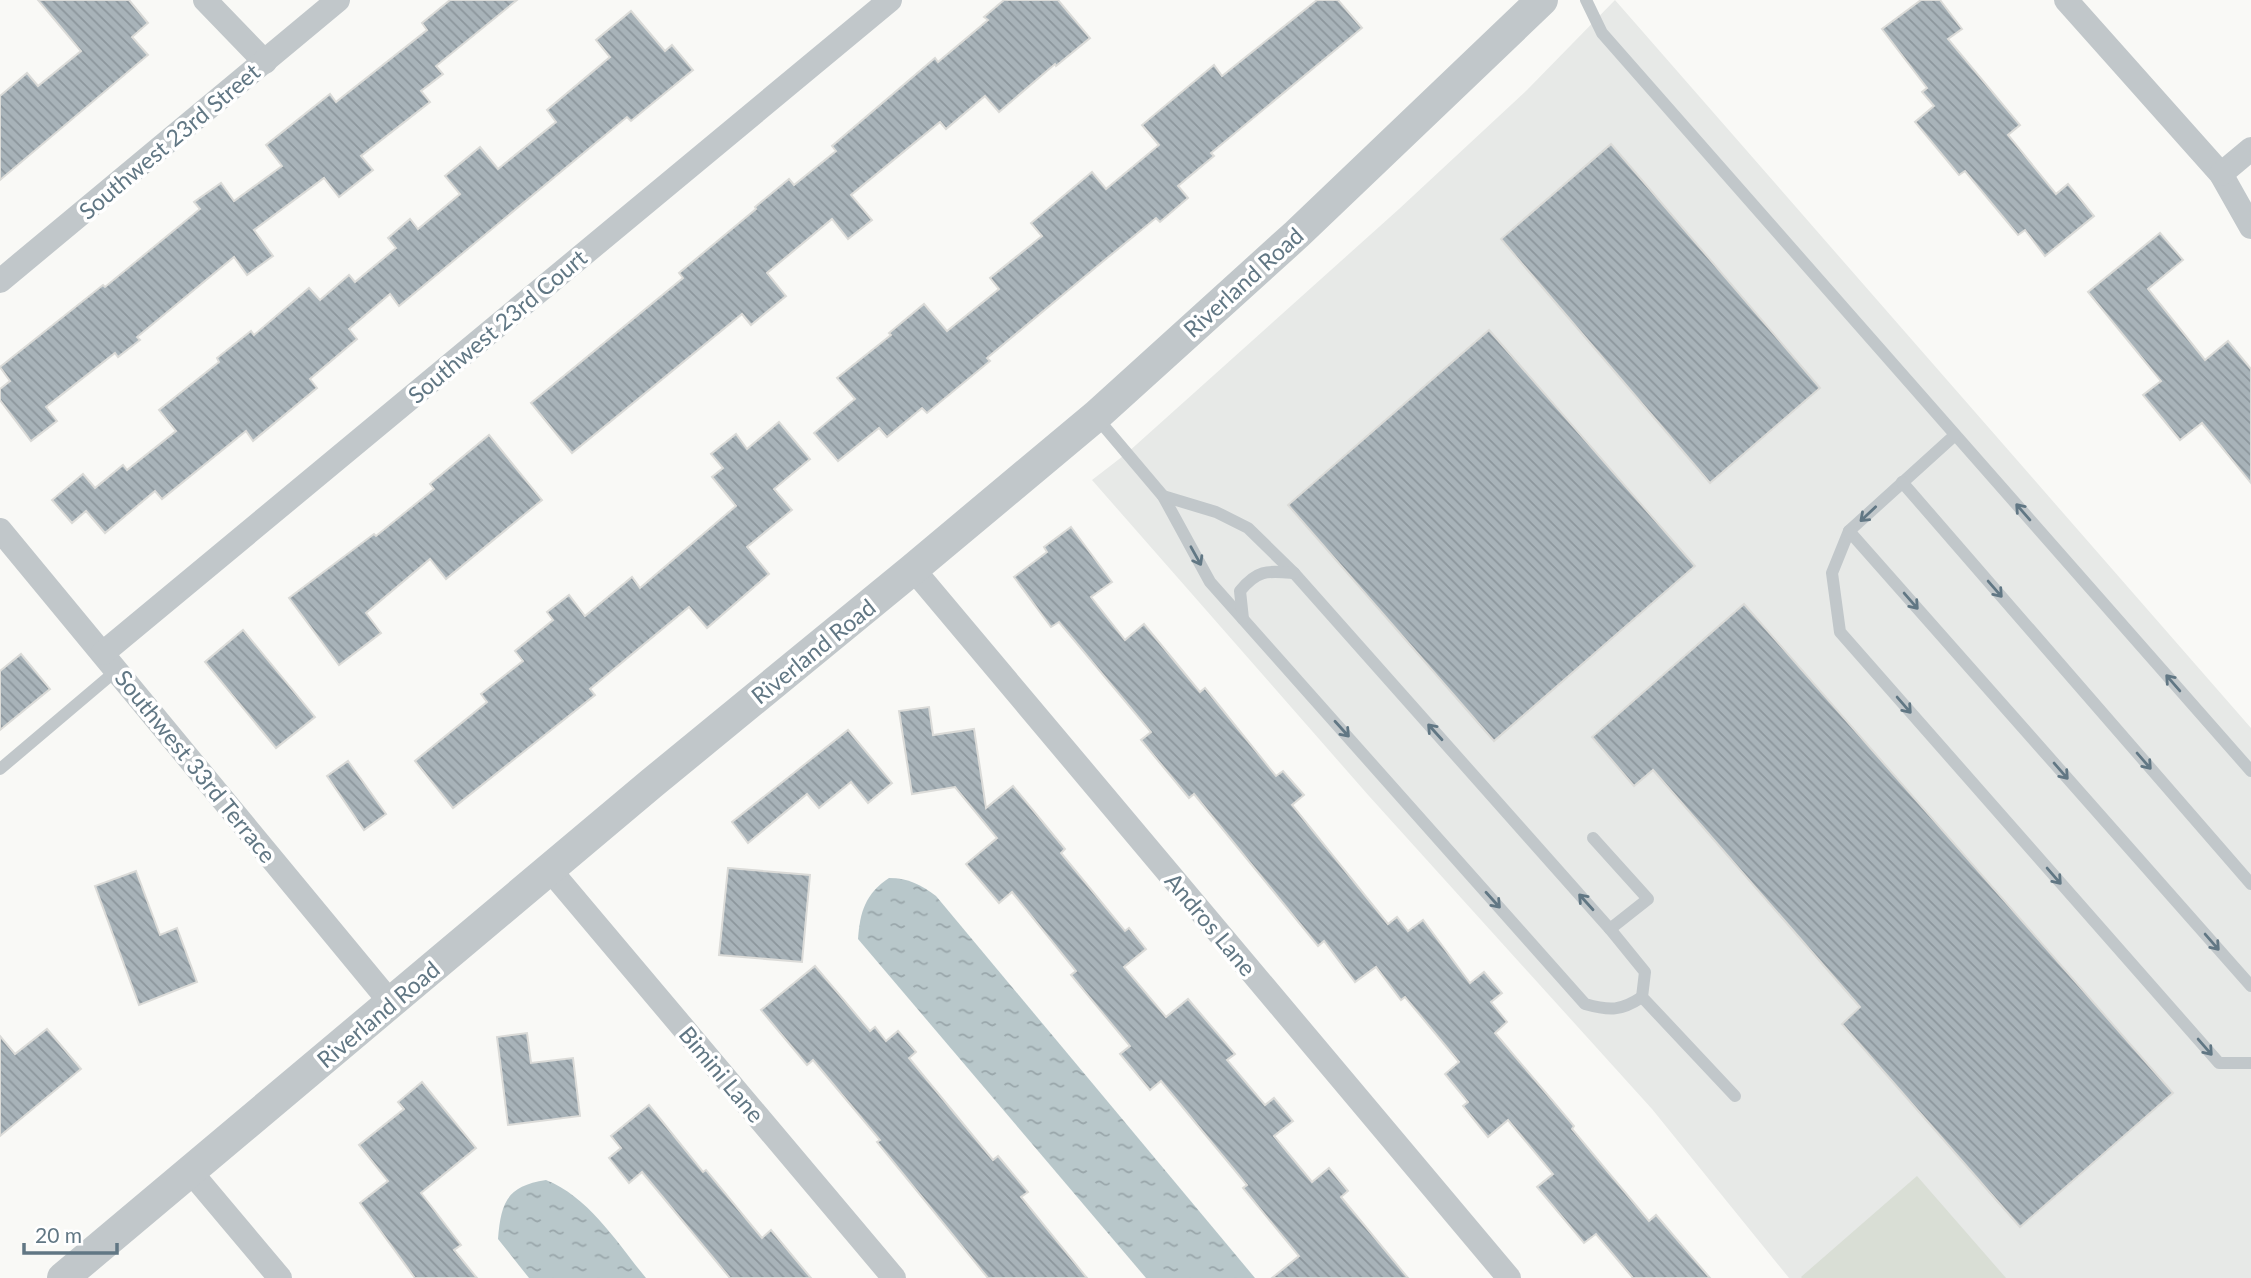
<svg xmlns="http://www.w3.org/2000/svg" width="2251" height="1278" viewBox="0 0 2251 1278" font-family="Lato,sans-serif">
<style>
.built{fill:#e7e9e7}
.grass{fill:#d9ded5}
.water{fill:url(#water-ripples)}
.building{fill:url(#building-back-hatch);stroke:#dbdbd8;stroke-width:2}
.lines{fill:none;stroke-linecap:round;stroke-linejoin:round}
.service{stroke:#c1c7ca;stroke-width:12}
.minor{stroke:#c1c7ca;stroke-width:24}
.tertiary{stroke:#c1c7ca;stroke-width:32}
.oneway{stroke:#617784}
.labels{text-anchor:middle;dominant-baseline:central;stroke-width:7;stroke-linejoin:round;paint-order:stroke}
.street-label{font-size:23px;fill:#617784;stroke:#fff}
</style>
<defs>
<pattern id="water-ripples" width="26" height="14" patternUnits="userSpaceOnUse" patternTransform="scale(1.75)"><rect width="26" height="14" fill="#b8c7ca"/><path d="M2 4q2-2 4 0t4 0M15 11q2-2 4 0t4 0" fill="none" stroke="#99a6aa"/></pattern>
<pattern id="building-back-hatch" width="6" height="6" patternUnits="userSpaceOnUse" patternTransform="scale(1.75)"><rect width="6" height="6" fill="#a8b3b9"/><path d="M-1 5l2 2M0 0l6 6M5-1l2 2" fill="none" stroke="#8c969c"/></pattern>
</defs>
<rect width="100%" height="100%" fill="#f9f9f6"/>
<path class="built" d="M1615 0 2251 728V1278H1789L1652 1109 1369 796 1092 480 1127 453 1399 209 1527 90Z"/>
<path class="grass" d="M1917 1176 2006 1278H1802L1801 1277Z"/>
<g class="water">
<path d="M889 878C909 878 921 885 936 896L1255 1278H1146L858 939C860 912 865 894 889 878Z"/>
<path d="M546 1180C589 1197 618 1244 646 1278H529L498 1239C501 1202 507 1186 546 1180Z"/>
</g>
<g class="building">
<path d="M38 0H129L148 23 132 37 148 55 0 180V96L27 73 38 86 81 51Z"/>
<path d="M450 0H517L436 66 443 74 421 91 430 102 361 156 373 170 339 197 324 178 254 230 273 256 247 275 234 257 137 337 140 340 118 357 115 353 46 407 57 421 31 441 0 400V389L10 381 0 367 103 285 105 287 200 209 194 202 221 183 234 201 282 166 266 145 330 94 336 102 427 30 422 23Z"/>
<path d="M1004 0H1058L1090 38 1056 66 1055 64 999 112 985 96 946 129 940 122 851 195 872 220 848 239 832 219 767 273 786 296 751 325 742 314 572 453 531 403 683 278 679 273 756 209 755 207 789 179 794 185 836 151 832 146 935 58 938 62 988 20 984 17Z"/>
<path d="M1317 0H1338L1362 28 1211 153 1214 156 1178 186 1188 198 1160 222 1156 218 1101 263 987 358 990 361 927 413 922 408 887 437 879 428 838 461 814 433 855 399 837 378 891 335 889 333 924 304 947 331 999 289 990 278 1042 236 1031 223 1092 172 1106 189 1159 145 1142 125 1214 65 1222 76Z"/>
<path d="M1921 0H1940L1962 29 1948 39 2020 125 2008 135 2056 194 2068 184 2094 216 2045 256 2025 230 2018 235 1965 171 1959 175 1915 122 1934 106 1922 92 1927 88 1882 29Z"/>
<path d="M631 11 665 51 672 45 693 70 631 121 627 117 399 306 390 294 349 329 357 339 310 379 317 388 253 441 246 431 162 499 155 491 105 533 86 511 72 523 52 500 83 474 95 488 123 465 127 470 176 431 159 410 219 362 217 358 251 331 254 335 309 288 320 300 349 275 355 282 396 248 388 238 410 219 418 229 460 194 445 176 480 147 498 169 556 122 547 110 610 57 596 40Z"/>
<path d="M1611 144 1820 388 1710 483 1501 239Z"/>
<path d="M2160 233 2183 260 2148 289 2205 360 2228 341 2251 369V483L2202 423 2180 440 2143 395 2161 381 2088 292Z"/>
<path d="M1489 330 1695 566 1494 741 1288 505Z"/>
<path d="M779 422 810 459 774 489 792 510 747 547 769 574 707 628 689 607 590 689 595 695 453 808 415 761 487 702 481 694 523 661 515 651 553 620 547 612 569 595 585 616 632 577 640 588 736 506 712 477 723 468 711 454 736 434 747 449Z"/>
<path d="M489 435 542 500 446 579 430 559 366 613 381 633 339 665 289 598 374 534 376 536 434 489 430 484Z"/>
<path d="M1071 527 1112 582 1091 597 1125 640 1144 624 1200 692 1205 688 1276 776 1283 771 1304 795 1292 805 1388 924 1397 917 1408 931 1423 920 1470 983 1484 972 1502 993 1491 1002 1507 1022 1495 1033 1574 1126 1572 1129 1649 1221 1656 1215 1710 1278H1633L1596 1234 1584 1243 1537 1187 1553 1174 1508 1120 1488 1137 1463 1106 1468 1102 1445 1074 1459 1062 1405 997 1401 1000 1376 967 1355 982 1324 941 1318 946 1194 794 1189 798 1141 740 1151 732 1059 622 1051 627 1014 577 1047 552 1044 547Z"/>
<path d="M1744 604 2173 1093 2020 1227 1842 1024 1860 1007 1653 770 1634 786 1592 737Z"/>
<path d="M243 630 315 717 276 748 205 662Z"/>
<path d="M21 654 50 689 0 730V671Z"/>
<path d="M929 707 933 735 974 729 986 808 1013 786 1065 849 1061 853 1125 931 1129 928 1146 949 1124 967 1166 1017 1188 999 1235 1054 1227 1060 1265 1105 1274 1098 1293 1121 1274 1136 1312 1182 1329 1168 1348 1191 1341 1197 1408 1278H1272L1299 1256 1243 1188 1247 1185 1161 1081 1150 1090 1120 1054 1130 1046 1071 975 1076 971 1012 892 999 903 966 864 997 838 955 787 912 794 899 711Z"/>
<path d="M848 730 892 783 868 803 851 782 819 808 807 794 748 843 732 822Z"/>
<path d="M348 761 386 814 364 830 327 776Z"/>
<path d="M728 868 810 875 802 962 719 955Z"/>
<path d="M136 871 160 935 177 928 197 982 139 1005 95 886Z"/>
<path d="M815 966 870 1031 875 1027 886 1041 898 1031 916 1052 909 1058 993 1160 998 1156 1028 1192 1021 1197 1087 1278H988L877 1142 880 1140 813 1060 807 1065 761 1010Z"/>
<path d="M47 1029 81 1069 0 1136V1036L15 1054Z"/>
<path d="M527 1033 531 1063 573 1058 580 1116 508 1125 497 1037Z"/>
<path d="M422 1082 476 1148 421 1193 461 1245 454 1250 477 1278H415L360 1203 388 1181 359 1145 404 1109 398 1102Z"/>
<path d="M649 1105 703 1172 706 1170 762 1238 771 1230 811 1278H730L642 1172 629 1183 609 1158 621 1148 611 1136Z"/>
</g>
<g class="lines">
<g class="service">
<path d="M1586 0 1602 33 2251 771"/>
<path d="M1097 418 1163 496 1210 582 1585 1004C1610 1011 1621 1011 1642 997"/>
<path d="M1955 435 1849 531 1832 573 1840 632 2219 1063H2251"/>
<path d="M1902 482 2251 884"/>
<path d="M1163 496 1216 512 1248 528 1294 573 1610 929 1645 972 1642 997 1735 1096"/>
<path d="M1849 531 2251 986"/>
<path d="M1243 619 1240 591C1258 569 1268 571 1294 573"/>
<path d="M0 769 117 670"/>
<path d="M1593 838 1648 899 1610 929"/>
</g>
<g class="minor">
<path d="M205 0 265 62"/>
<path d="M2066 0 2221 174 2251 227"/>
<path d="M2221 174 2251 149"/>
<path d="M0 281 338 0"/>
<path d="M0 530 391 1003"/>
<path d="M913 569 1509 1278"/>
<path d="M103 653 890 0"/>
<path d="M550 870 894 1278"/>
<path d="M190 1171 280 1278"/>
</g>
<path class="tertiary" d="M63 1278 652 783 913 569 1096 416 1297 234 1542 0"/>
</g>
<defs><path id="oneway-shaft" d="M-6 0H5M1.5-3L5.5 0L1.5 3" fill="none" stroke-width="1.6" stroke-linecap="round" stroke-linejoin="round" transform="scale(1.75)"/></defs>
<g class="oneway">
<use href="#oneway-shaft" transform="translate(2023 512) rotate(-131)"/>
<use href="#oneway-shaft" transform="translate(1868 514) rotate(137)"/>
<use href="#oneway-shaft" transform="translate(1196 556) rotate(61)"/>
<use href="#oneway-shaft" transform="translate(1995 589) rotate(49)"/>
<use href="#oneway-shaft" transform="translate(1911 601) rotate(49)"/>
<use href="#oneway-shaft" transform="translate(2173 683) rotate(-131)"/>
<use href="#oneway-shaft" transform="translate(1904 705) rotate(49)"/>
<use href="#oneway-shaft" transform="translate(1342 729) rotate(48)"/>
<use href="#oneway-shaft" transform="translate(1435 732) rotate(-132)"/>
<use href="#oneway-shaft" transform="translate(2144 761) rotate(49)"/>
<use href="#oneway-shaft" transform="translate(2061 771) rotate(49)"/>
<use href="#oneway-shaft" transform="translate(2054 876) rotate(49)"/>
<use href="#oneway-shaft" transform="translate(1493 900) rotate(48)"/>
<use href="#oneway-shaft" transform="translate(1586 902) rotate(-132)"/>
<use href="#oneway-shaft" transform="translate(2212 942) rotate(49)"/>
<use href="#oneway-shaft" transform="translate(2205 1047) rotate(49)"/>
</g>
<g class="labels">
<g class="street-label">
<text transform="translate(169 141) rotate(-40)">Southwest 23rd Street</text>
<text transform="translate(1243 282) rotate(-42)">Riverland Road</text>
<text transform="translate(497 326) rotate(-40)">Southwest 23rd Court</text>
<text transform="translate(813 651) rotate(-39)">Riverland Road</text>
<text transform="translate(196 766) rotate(51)">Southwest 33rd Terrace</text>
<text transform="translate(1211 924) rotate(50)">Andros Lane</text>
<text transform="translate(378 1014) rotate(-40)">Riverland Road</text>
<text transform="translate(722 1074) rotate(50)">Bimini Lane</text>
</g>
</g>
<path d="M24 1243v10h93v-10" fill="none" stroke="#617784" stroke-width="3.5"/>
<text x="35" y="1243" font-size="21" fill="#617784" stroke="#ffffff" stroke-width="5" paint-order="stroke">20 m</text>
</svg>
